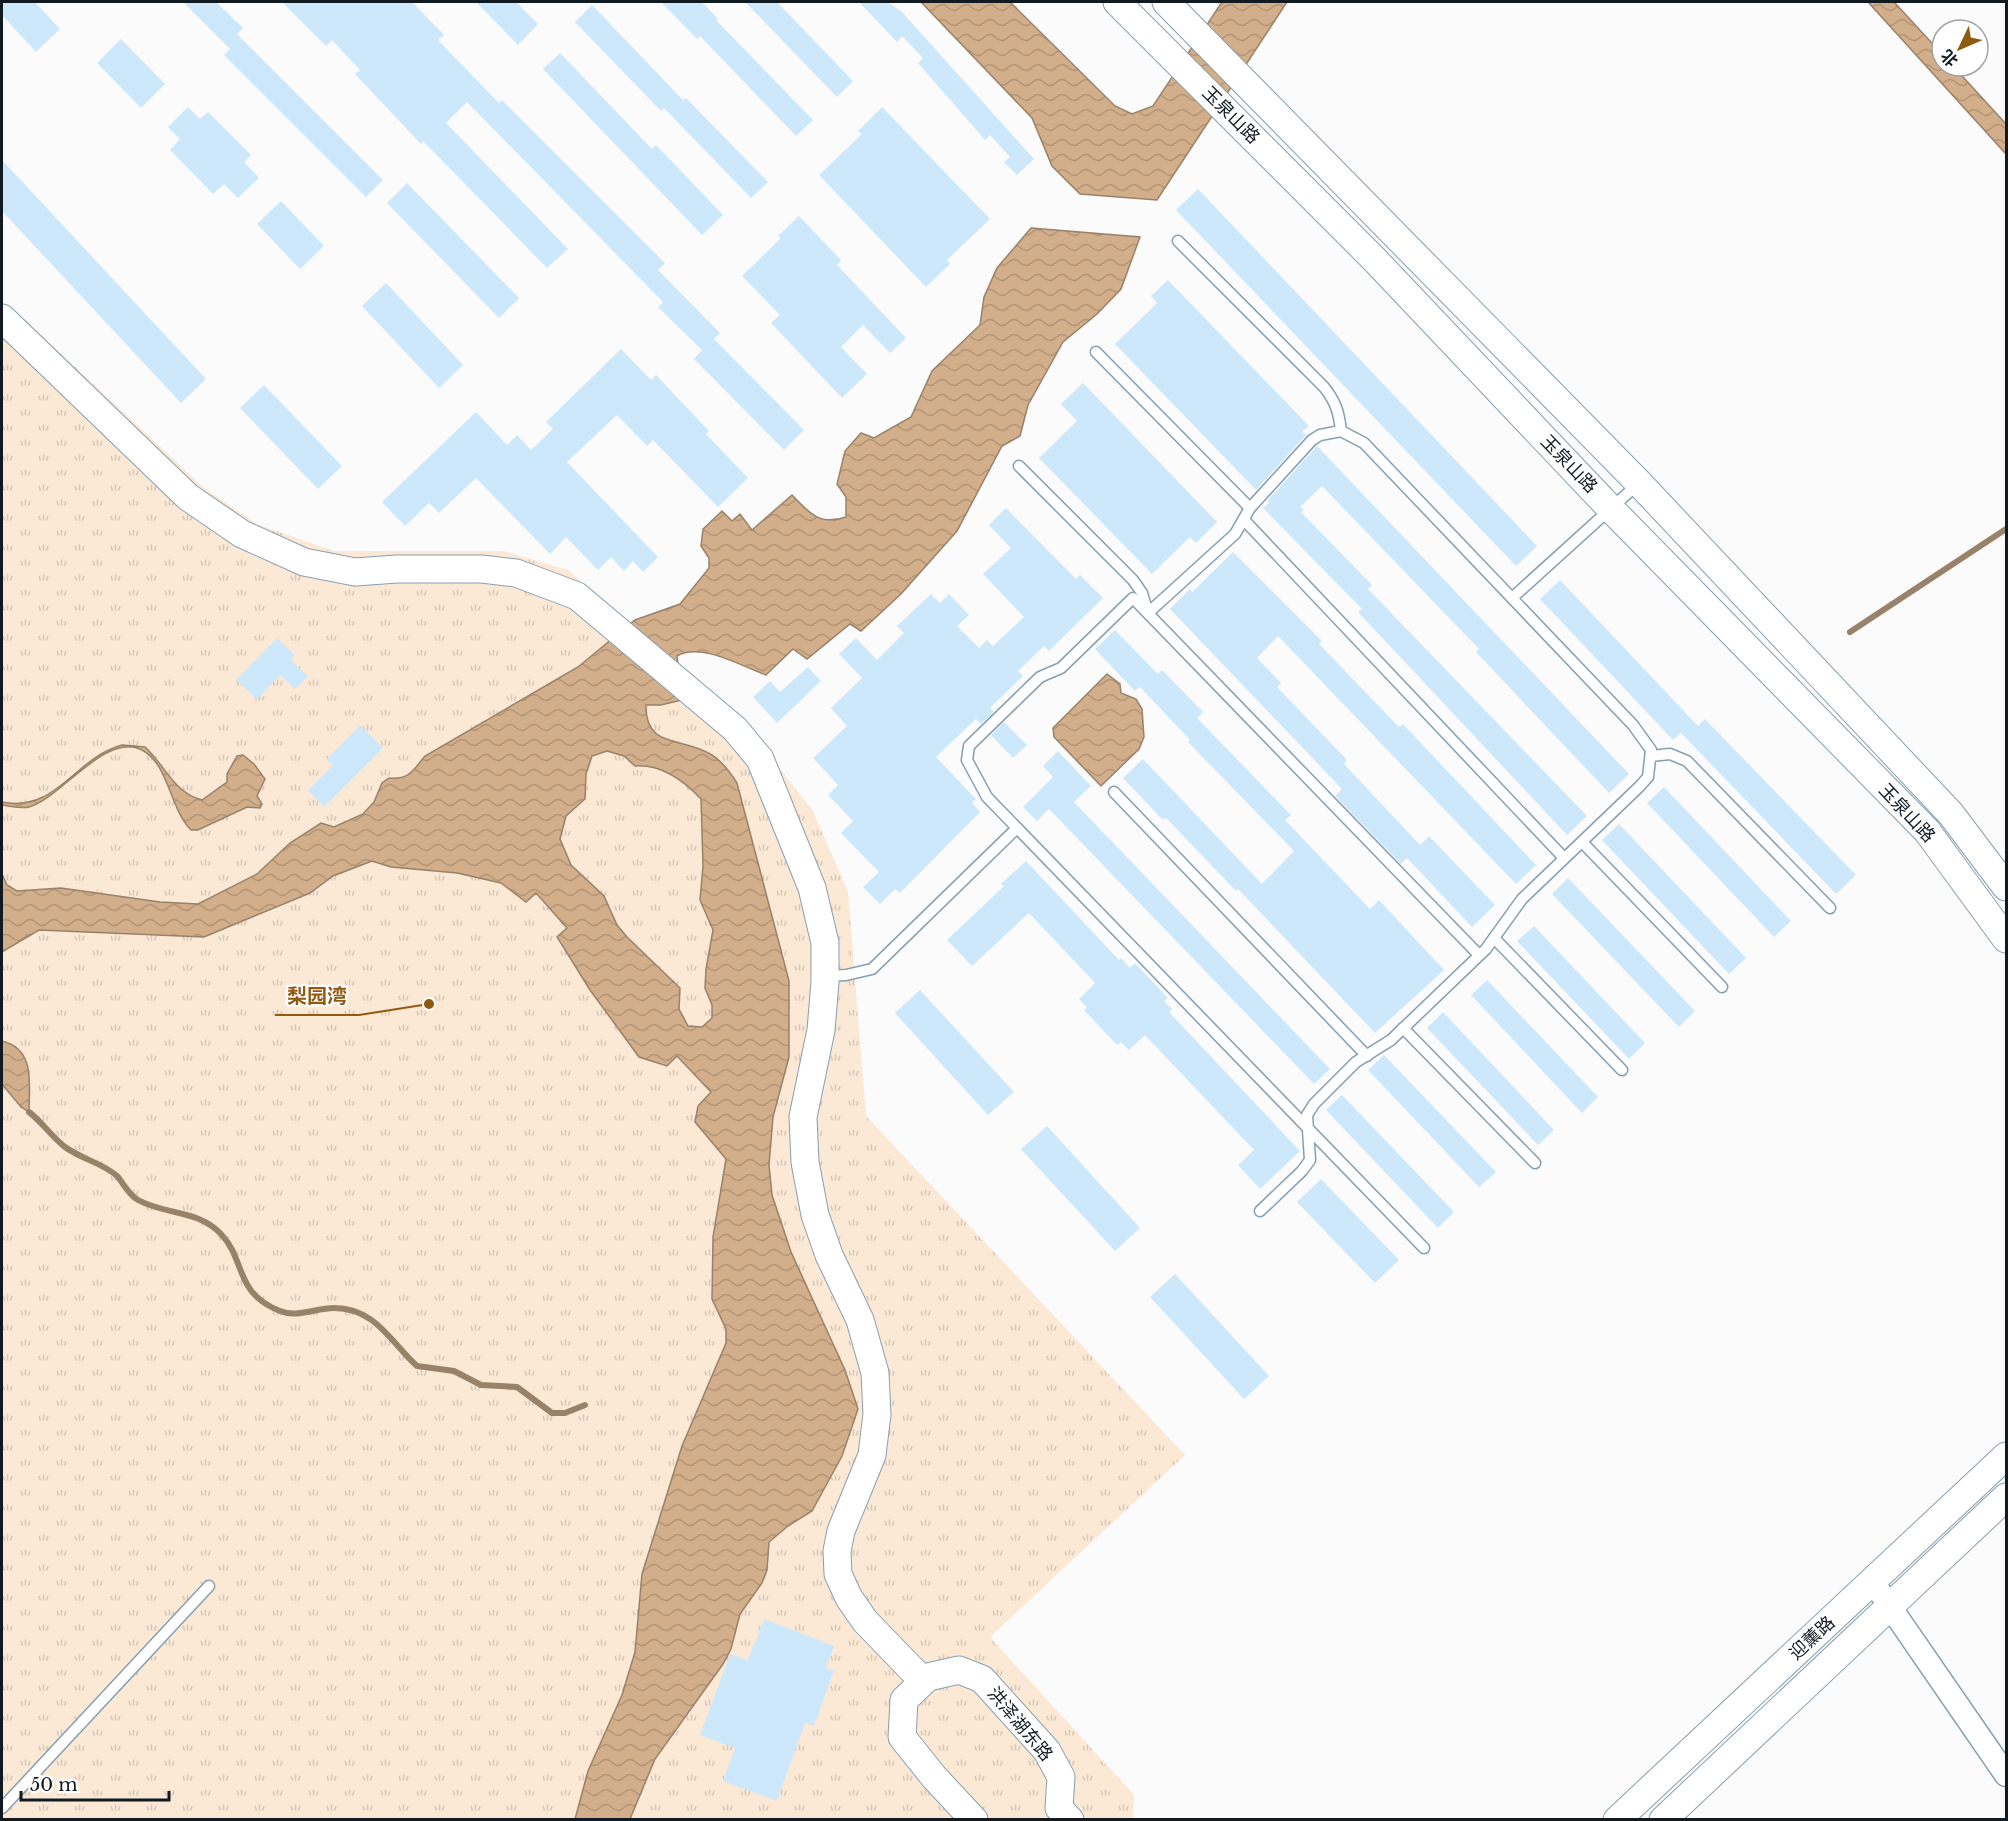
<svg xmlns="http://www.w3.org/2000/svg" width="2008" height="1821" viewBox="0 0 2008 1821" font-family="'Libre Baskerville','Noto Sans SC',serif">
<style>
.grass{fill:url(#grass-tufts)}
.water{fill:url(#water-waves);stroke:#98826a;stroke-width:1.5;fill-rule:evenodd}
.lines{fill:none;stroke-linecap:round;stroke-linejoin:round}
.stream{stroke:#98826a;stroke-width:6}
.building{fill:#cee8fb}
.service-casing{stroke:#869fb0;stroke-width:13}
.minor-casing{stroke:#869fb0;stroke-width:25}
.tertiary-casing{stroke:#869fb0;stroke-width:29}
.service{stroke:#fff;stroke-width:10}
.minor{stroke:#fff;stroke-width:22}
.tertiary{stroke:#fff;stroke-width:27}
.labels{text-anchor:middle;dominant-baseline:central;stroke-width:4.5;stroke-linejoin:round;paint-order:stroke}
.street-label{font-size:18px;fill:#101a20;stroke:#fff}
.leader{fill:none;stroke:#915a11;stroke-width:2}
.callout-dot{fill:#915a11;stroke:#fff;stroke-width:2}
.callout-label{font-size:20px;text-anchor:middle;font-weight:bold;fill:#915a11;stroke:#fff;stroke-width:4.5;stroke-linejoin:round;paint-order:stroke}
</style>
<defs>
<pattern id="grass-tufts" width="24" height="20" patternUnits="userSpaceOnUse" patternTransform="scale(1.5)"><rect width="24" height="20" fill="#fbe9d6"/><path d="M3 7l-1-3M5 7V3M7 7l1-3M15 17l-1-3M17 17v-4M19 17l1-3" fill="none" stroke="#d6c7b7"/></pattern>
<pattern id="water-waves" width="16" height="10" patternUnits="userSpaceOnUse" patternTransform="scale(1.5)"><rect width="16" height="10" fill="#d2ae8a"/><path d="M0 5q4-4 8 0t8 0" fill="none" stroke="#b39577"/></pattern>
</defs>
<rect width="100%" height="100%" fill="#fbfbfb"/>
<path class="grass" d="M17 312 203 487 257 524 333 551H503L568 570 751 733 813 811 848 892 866 1116 1185 1455 990 1637 1134 1795 1133 1819H2V328Z"/>
<g class="water">
<path d="M921 2H1010L1115 106 1132 114 1153 106 1222 2H1287L1157 200 1080 194 1052 166 1032 118Z"/>
<path d="M1868 2H1894L1942 54V66H1953L2006 124V154Z"/>
<path d="M1031 228 1140 237 1121 289 1097 314 1063 342 1028 405 1020 436 1002 446 957 531 901 594 861 631 850 624 807 659 793 649 766 675C741 666 701 642 677 656L682 700 661 705H646C645 750 683 736 712 755 723 762 730 772 737 783L789 981V1057L773 1117 769 1165 772 1195 791 1252 845 1370 858 1409 842 1456 812 1511 788 1526 769 1542 767 1570 762 1583 740 1614 731 1649 723 1664 655 1759 630 1819H575L588 1771 622 1695 635 1652 642 1574 682 1446 726 1343V1329L712 1299 713 1237 726 1159 695 1122 698 1106 711 1092 677 1056 667 1066 639 1057 590 990 557 937 567 928 536 893 526 902 501 883 457 873 391 867 372 861 333 876 310 893 204 937 39 930 2 952V874L7 885 17 891 61 888 160 902 198 904 257 874 290 843 321 823 334 827 363 814 374 802 382 783 389 778C410 780 413 770 425 756L578 667 635 620 680 604 709 568V558L701 546 703 529 722 511 732 521 740 514 752 530 792 495C809 513 820 526 846 517V497L837 484 845 451 861 433 874 438 911 417 932 371 980 325 984 297 997 268ZM607 751 624 756 635 766C661 764 684 781 701 799L703 866 700 900 713 930 706 969 705 988 712 1005V1018L702 1027 688 1026 679 1009 680 988 627 937 617 925 604 896 571 865 560 839 566 816 585 799 586 774 592 756Z"/>
<path d="M1107 674 1120 684 1121 693 1136 699 1142 709 1144 737 1139 749 1101 786 1054 737 1053 728Z"/>
<path d="M122 745 145 747C165 765 174 793 202 800L227 782V774L237 756 243 755 254 764 265 779 257 796 262 804 260 808 247 807 198 830H191C169 808 169 762 140 749 104 734 61 798 29 807 20 809 11 806 2 805V802C57 813 74 758 122 745Z"/>
<path d="M2 1041C36 1049 29 1085 29 1112L21 1107 2 1084Z"/>
</g>
<g class="lines">
<g class="stream">
<path d="M1850 632 2006 529"/>
<path d="M29 1112C42 1122 52 1137 65 1147 81 1159 103 1163 117 1176 124 1184 128 1194 138 1200 165 1215 197 1209 221 1234 246 1260 234 1293 280 1311 297 1318 316 1308 334 1308 376 1308 391 1343 417 1366L454 1371 481 1385 517 1387 552 1413H565L585 1405"/>
</g>
</g>
<g class="building">
<path d="M2 2H35L60 29 36 52 2 15Z"/>
<path d="M183 2H216L243 28 237 34 383 180 366 197 224 55 230 49Z"/>
<path d="M282 2H412L444 35 438 40 499 103 502 100 665 263 658 270 720 333 714 339 804 430 784 450 694 359 702 350 658 307 663 302 467 102 446 123 568 249 547 268 423 141 421 144 355 74 360 70 332 40 326 46Z"/>
<path d="M476 2H516L538 24 518 45Z"/>
<path d="M661 2H702L718 19 716 20 813 120 796 136 700 36 697 39Z"/>
<path d="M745 2H777L853 81 837 97Z"/>
<path d="M859 2H888L902 12 1034 159 1017 175 1004 162 1010 157 990 135 985 140 918 63 923 58 902 36 897 42Z"/>
<path d="M592 5 683 100 686 98 768 182 751 198 664 108 661 111 575 22Z"/>
<path d="M121 39 165 84 141 108 97 63Z"/>
<path d="M560 53 652 149 656 145 723 215 702 235 543 69Z"/>
<path d="M188 107 200 119 208 112 251 155 244 162 259 178 238 198 224 184 213 194 170 150 180 139 168 127Z"/>
<path d="M882 107 990 219 947 260 950 264 926 287 819 175 862 134 858 131Z"/>
<path d="M2 160 206 379 181 403 2 211Z"/>
<path d="M407 183 519 298 499 318 387 203Z"/>
<path d="M1198 189 1537 546 1516 566 1176 210Z"/>
<path d="M281 201 324 246 300 269 257 224Z"/>
<path d="M799 216 841 260 837 265 906 338 890 353 863 325 841 347 867 374 842 398 771 323 780 315 742 276 781 238 778 236Z"/>
<path d="M1168 280 1309 426 1302 432 1306 435 1256 490 1115 344 1157 303 1151 296Z"/>
<path d="M386 283 463 365 439 388 362 306Z"/>
<path d="M621 349 651 380 656 375 709 431 706 434 748 478 718 507 653 440 647 446 617 415 567 462 658 557 643 572 633 561 624 571 611 557 598 570 566 537 550 554 476 478 439 513 429 503 405 526 382 502 476 412 507 445 517 435 531 450 553 429 546 422Z"/>
<path d="M1083 383 1217 522 1196 543 1190 537 1152 574 1039 458 1077 421 1061 404Z"/>
<path d="M264 385 342 466 318 489 240 408Z"/>
<path d="M1317 446 1629 774 1609 793 1476 652 1479 649 1322 486 1300 507 1304 510 1301 512 1372 585 1368 589 1587 816 1567 835 1358 612 1362 609 1263 508 1269 503 1267 501Z"/>
<path d="M1006 508 1076 579 1080 575 1103 598 1049 651 1044 646 1018 671 1023 676 990 708 994 712 981 724 976 719 936 757 976 799 972 803 980 812 900 893 895 889 880 904 863 887 879 872 841 833 853 821 828 795 838 785 813 758 847 726 831 708 862 678 839 654 856 638 877 660 904 633 897 626 931 594 940 603 949 594 969 615 957 626 979 648 987 640 993 646 1024 617 983 574 1011 548 989 525Z"/>
<path d="M1233 552 1322 641 1319 644 1399 727 1403 724 1536 865 1516 884 1278 636 1257 658 1281 683 1277 687 1347 760 1344 764 1420 845 1429 836 1495 905 1472 927 1407 858 1401 864 1335 796 1342 789 1170 609 1190 589 1192 592Z"/>
<path d="M1560 580 1698 726 1705 719 1856 875 1836 894 1681 733 1673 740 1540 599Z"/>
<path d="M1115 630 1158 674 1162 670 1203 712 1197 718 1291 815 1285 820 1370 909 1379 900 1444 970 1375 1033 1238 889 1236 891 1166 818 1163 820 1123 778 1143 759 1262 884 1294 851 1188 742 1190 740 1140 687 1135 691 1095 649Z"/>
<path d="M277 638 295 655 291 660 308 676 295 689 280 675 257 699 236 680Z"/>
<path d="M808 667 821 681 777 723 753 697 770 681 780 692Z"/>
<path d="M1004 722 1027 745 1013 758 991 735Z"/>
<path d="M360 725 383 748 324 807 308 790 333 765 327 759Z"/>
<path d="M1058 751 1091 786 1074 802 1330 1069 1314 1084 1049 809 1037 821 1023 807 1053 777 1043 766Z"/>
<path d="M1664 787 1791 921 1774 937 1647 803Z"/>
<path d="M1619 824 1746 958 1729 974 1602 840Z"/>
<path d="M1026 861 1119 960 1121 958 1130 968 1135 963 1168 998 1164 1001 1172 1009 1169 1012 1300 1151 1260 1189 1238 1165 1254 1150 1145 1035 1129 1050 1121 1042 1117 1045 1084 1010 1087 1007 1079 999 1095 983 1029 913 972 966 947 940 1004 886 1001 884Z"/>
<path d="M1568 878 1695 1011 1679 1027 1552 894Z"/>
<path d="M1534 926 1645 1043 1629 1059 1517 941Z"/>
<path d="M1487 980 1598 1097 1582 1113 1471 995Z"/>
<path d="M920 990 1014 1092 988 1115 895 1013Z"/>
<path d="M1443 1012 1554 1130 1538 1145 1427 1028Z"/>
<path d="M1384 1055 1496 1172 1479 1187 1368 1070Z"/>
<path d="M1342 1095 1454 1212 1438 1228 1326 1110Z"/>
<path d="M1047 1126 1140 1228 1115 1251 1021 1149Z"/>
<path d="M1321 1179 1399 1260 1375 1283 1297 1202Z"/>
<path d="M1175 1274 1269 1376 1244 1399 1150 1297Z"/>
<path d="M764 1619 834 1646 826 1668 834 1671 814 1726 805 1723 777 1801 723 1781 735 1748 700 1735 730 1654 748 1660Z"/>
</g>
<g class="lines">
<defs>
<g id="service">
<path d="M1178 241 1324 387C1336 402 1339 413 1341 431"/>
<path d="M1096 352 1250 508"/>
<path d="M1019 466 1133 580 1142 593 1148 613 1235 534 1250 508 1312 440 1320 435 1341 431 1364 443 1633 725 1651 750 1648 777 1639 787 1522 899 1486 949 1391 1040 1356 1062 1314 1104 1307 1115 1310 1160 1302 1171 1260 1211"/>
<path d="M1245 521 1564 858"/>
<path d="M1512 598 1639 483"/>
<path d="M1651 756 1670 754 1687 761 1830 908"/>
<path d="M1114 792 1367 1056"/>
<path d="M1582 842 1722 987"/>
<path d="M1494 938 1622 1070"/>
<path d="M826 976 846 975 872 969 1017 828"/>
<path d="M1403 1028 1535 1163"/>
<path d="M1424 1248 987 797 967 760 969 746 1040 677 1061 668 1133 598 1479 955"/>
<path d="M2 1808 209 1586"/>
</g>
<path id="minor" d="M1873 1582 2006 1775"/>
<g id="tertiary">
<path d="M1117 2 1374 259 1610 508 1927 831 2006 939"/>
<path d="M1166 2 1639 483 1951 814 2006 887"/>
<path d="M2 318 188 497 242 534 304 562 355 572 397 569H482L516 573 577 596 735 729 760 759 812 888 825 943V982L821 1030 803 1117 805 1162 815 1215 829 1255 860 1320 875 1373 877 1414 872 1455 841 1531 837 1551 838 1574 849 1598 865 1621 923 1681"/>
<path d="M974 1820 934 1777 902 1737 904 1700 928 1677 959 1670 982 1679 1047 1751 1061 1777 1059 1808 1070 1820"/>
<path d="M1617 1820 2006 1456"/>
<path d="M1663 1820 2006 1497"/>
</g>
</defs>
<use href="#service" class="service-casing"/>
<use href="#minor" class="minor-casing"/>
<use href="#tertiary" class="tertiary-casing"/>
<use href="#service" class="service"/>
<use href="#minor" class="minor"/>
<use href="#tertiary" class="tertiary"/>
</g>
<g class="labels">
<g class="street-label">
<text transform="translate(1231 115) rotate(45)">玉泉山路</text>
<text transform="translate(1569 464) rotate(46)">玉泉山路</text>
<text transform="translate(1907 813) rotate(47)">玉泉山路</text>
<text transform="translate(1812 1638) rotate(-43)">迎薰路</text>
<text transform="translate(1020 1724) rotate(50)">洪泽湖东路</text>
</g>
</g>
<path class="leader" d="M429 1004L359 1015H275"/>
<circle class="callout-dot" cx="429" cy="1004" r="6"/>
<g class="callout-label">
<text x="317" y="1003">梨园湾</text>
</g>
<rect width="2008" height="1821" fill="none" stroke="#101a20" stroke-width="6"/>
<g transform="translate(1960 48) rotate(226)"><circle r="28" fill="#ffffff" stroke="#9fa3a6" stroke-width="1.5"/>
<path d="M0-4.5L10 22L0 15L-10 22Z" fill="#915a11"/>
<text y="-9" font-size="16" font-weight="bold" text-anchor="middle" fill="#101a20">北</text>
</g>
<path d="M21 1791v9h148v-9" fill="none" stroke="#101a20" stroke-width="3"/>
<text x="30" y="1791" font-size="18" fill="#101a20" stroke="#ffffff" stroke-width="4.5" paint-order="stroke">50 m</text>
</svg>
